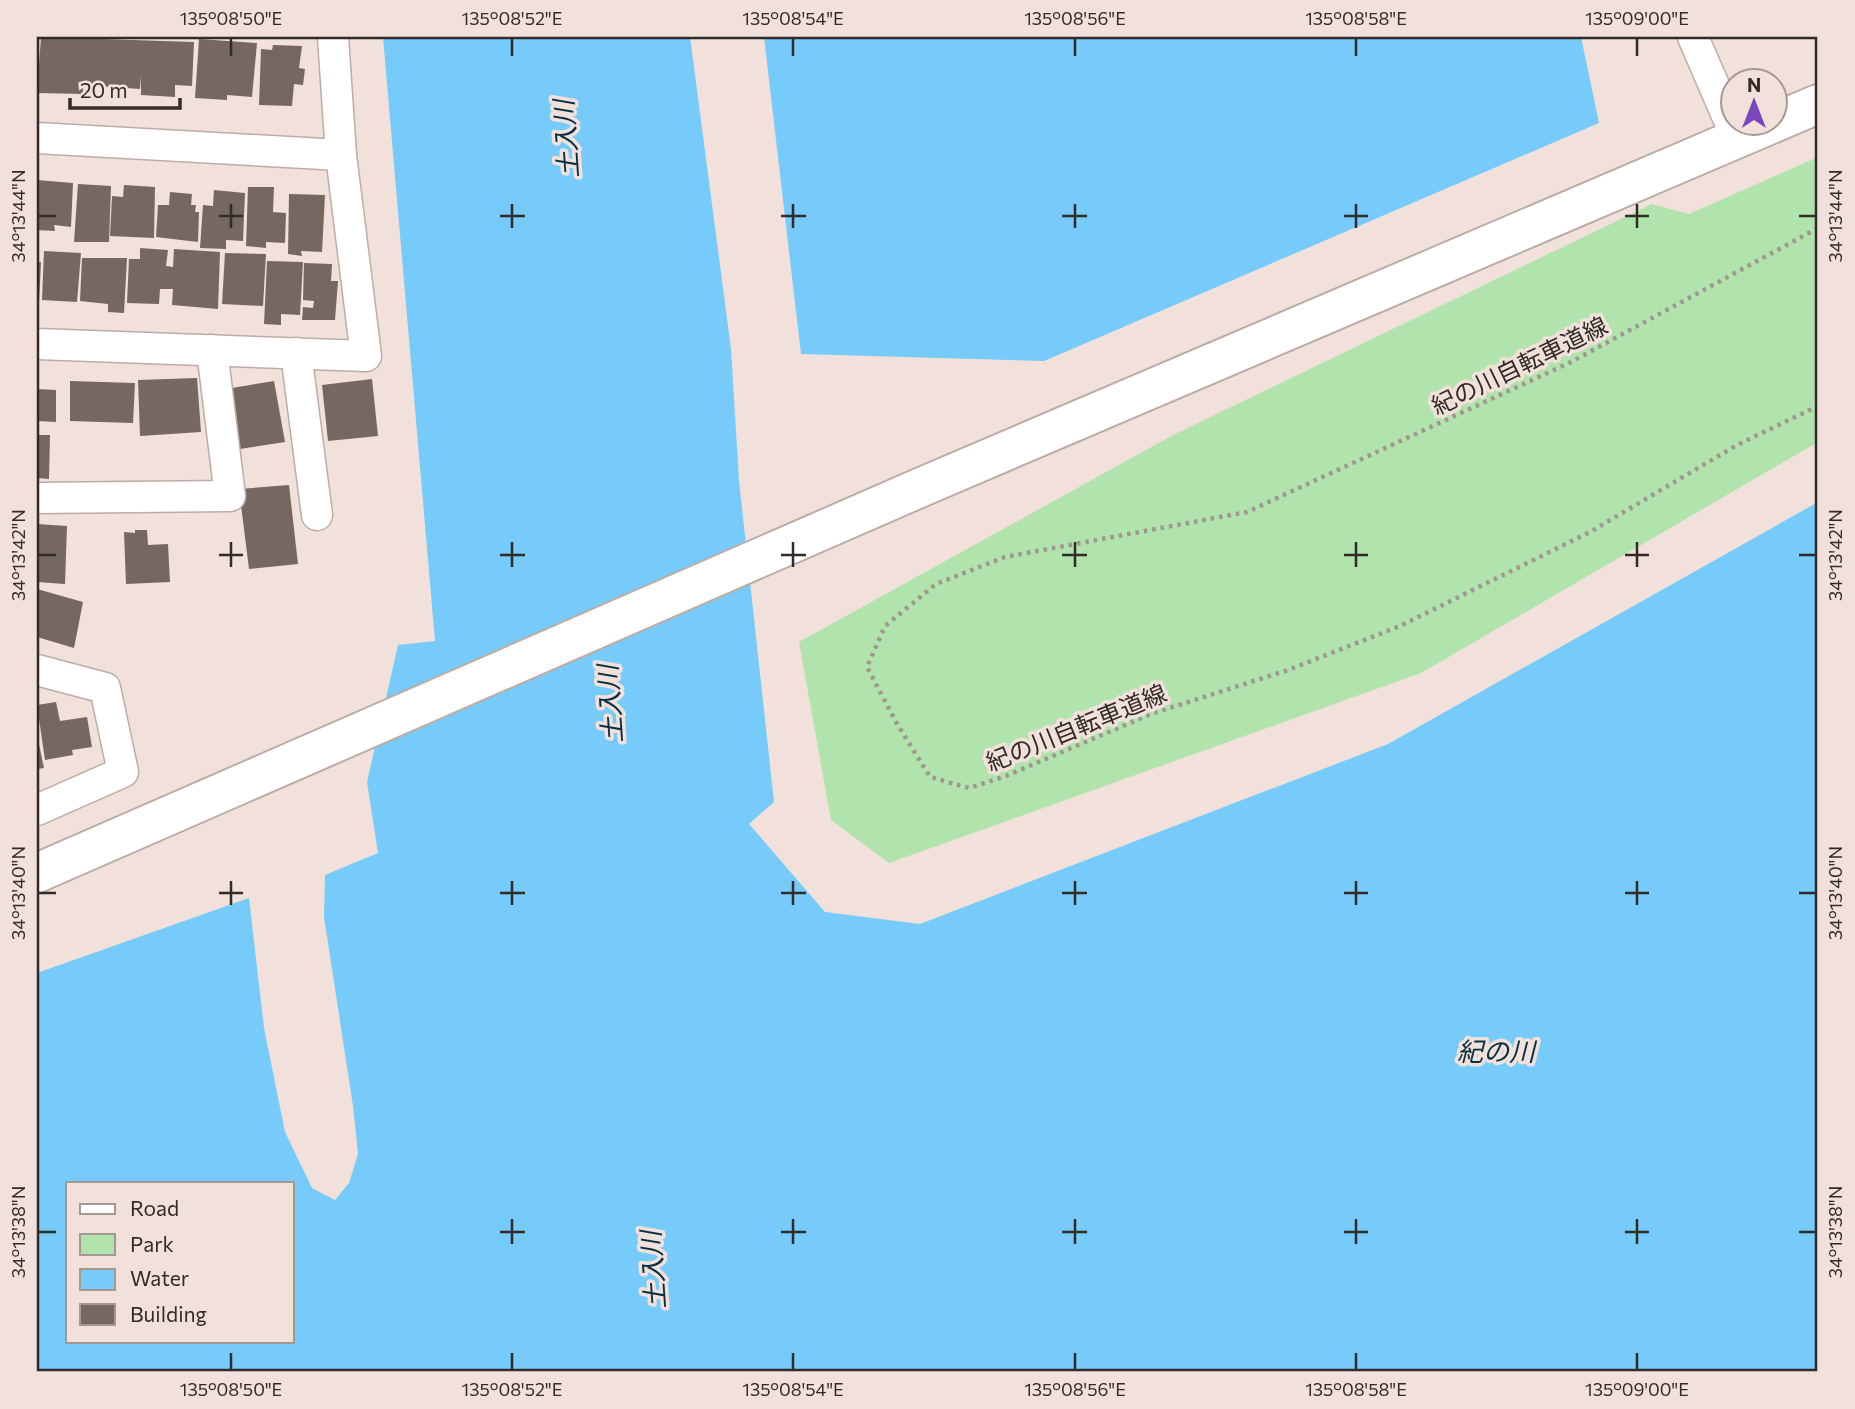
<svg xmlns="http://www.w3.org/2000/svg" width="1855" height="1409" viewBox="0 0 1855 1409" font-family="Commissioner,'Noto Sans JP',sans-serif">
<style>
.green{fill:#b1e3ac}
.water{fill:#76cbfa;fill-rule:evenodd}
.building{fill:#756762}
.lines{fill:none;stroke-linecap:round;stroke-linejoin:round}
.street-casing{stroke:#bcaca6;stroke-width:33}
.secondary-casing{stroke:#bcaca6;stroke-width:42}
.path{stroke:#a09590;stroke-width:4.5;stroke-dasharray:3.5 5;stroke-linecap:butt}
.street{stroke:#fff;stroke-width:30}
.secondary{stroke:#fff;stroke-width:38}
.ticks{fill:none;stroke:#312b29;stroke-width:2.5}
.labels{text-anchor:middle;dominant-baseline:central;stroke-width:7;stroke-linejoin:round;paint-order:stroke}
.street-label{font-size:24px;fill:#312b29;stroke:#f1e1da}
.water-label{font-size:26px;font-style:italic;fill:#072f42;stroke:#f1e1da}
.neatline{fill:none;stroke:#312b29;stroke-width:2.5}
.ticks-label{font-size:18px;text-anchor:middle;fill:#312b29}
</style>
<rect width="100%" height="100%" fill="#f1e1da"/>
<path class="green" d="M1818 157V442L1421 673 889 863 831 820 799 642 1175 434 1652 204 1689 214Z"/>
<g class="water">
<path d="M383 37H690L731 349 739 481 774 802 749 824 825 912 920 924 1388 744 1818 502V1372H37V973L249 898 264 1028 285 1132 312 1188 335 1200 349 1183 358 1154 353 1106 324 917 325 875 378 853 367 782 398 645 435 641ZM68 1183H292V1341H68Z"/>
<path d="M764 37H1581L1599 123 1044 361 801 354Z"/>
</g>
<g class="building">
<path d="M41 37 194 42 192 86 175 85V97L141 95V75L140 89 83 85V94L37 93Z"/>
<path d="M199 39 257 43 252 97 227 95V100L195 98Z"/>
<path d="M273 45 302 46 299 68 305 69 303 85 294 84 292 106 259 105 261 49 272 50Z"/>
<path d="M37 180 73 183 71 227 54 225 55 231 37 230Z"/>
<path d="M78 184 111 186 109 242H74Z"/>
<path d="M124 185 155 187 154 238 110 236 112 196 123 197Z"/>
<path d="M248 187H274L273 212 286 213 285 243 266 242V248L246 246Z"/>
<path d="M214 190 245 193 243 241 226 240V249L200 248 203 205 213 206Z"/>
<path d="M170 192 192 194 191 205H196L195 212H199L198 242 156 237 158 205H169Z"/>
<path d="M289 194 325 195 322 252 301 251 302 256 288 254Z"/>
<path d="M140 248 168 250 166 266 173 267 174 249 220 252 218 309 172 305 173 289H160L159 304 127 303 129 259H140Z"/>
<path d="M44 251 81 253 77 302 42 300Z"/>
<path d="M225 253 266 254 263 306 222 304Z"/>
<path d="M82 258H127L124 313 108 312V304L80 301Z"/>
<path d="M267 261 303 262 300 315 281 314V325L264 324Z"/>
<path d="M37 262H41L39 302H37Z"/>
<path d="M304 263 332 264 331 281H338L335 320H302L303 307 313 308 314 301 303 300Z"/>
<path d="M197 378 201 432 140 436 138 380Z"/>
<path d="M372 379 378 436 328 441 322 385Z"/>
<path d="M70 381 135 383 133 423 70 421Z"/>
<path d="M274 381 285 442 234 450 226 389Z"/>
<path d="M37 389 56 390V422L37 421Z"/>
<path d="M37 435H50L49 479 37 478Z"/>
<path d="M289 485 298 564 249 569 239 489Z"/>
<path d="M37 524 67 526 65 584 37 582Z"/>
<path d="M135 530H147L148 545 168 544 170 582 126 584 124 532 135 533Z"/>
<path d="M37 589 83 602 74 648 37 637Z"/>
<path d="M56 702 60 721 87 717 92 747 72 750 73 755 45 760 37 705Z"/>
<path d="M37 735 44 768 37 769Z"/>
</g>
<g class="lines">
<defs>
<g id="street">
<path d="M1693 37 1738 141"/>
<path d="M37 138 341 155"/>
<path d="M37 344 366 356 341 155 333 37"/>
<path d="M296 353 317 515"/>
<path d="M37 498 230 496 212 350"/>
<path d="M37 670 105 688 123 772 37 810"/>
</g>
<path id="secondary" d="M37 873 924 486 1818 104"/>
</defs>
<use href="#street" class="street-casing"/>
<use href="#secondary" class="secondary-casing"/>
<path class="path" d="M1818 228 1571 362 1247 512 1005 557 936 584 885 626 867 667 896 722 930 777 969 788 1006 776 1151 714 1288 670 1400 626 1590 532 1737 445 1818 406"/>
<use href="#street" class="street"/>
<use href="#secondary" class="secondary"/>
</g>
<path class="ticks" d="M231 38V56M512 38V56M793 38V56M1075 38V56M1356 38V56M1637 38V56M231 204V228M512 204V228M793 204V228M1075 204V228M1356 204V228M1637 204V228M38 216H56M219 216H243M500 216H525M781 216H806M1062 216H1087M1344 216H1368M1625 216H1649M1799 216H1816M231 542V567M512 542V567M793 542V567M1075 542V567M1356 542V567M1637 542V567M38 555H56M219 555H243M500 555H525M781 555H806M1062 555H1087M1344 555H1368M1625 555H1649M1799 555H1816M231 881V905M512 881V905M793 881V905M1075 881V905M1356 881V905M1637 881V905M38 893H56M219 893H243M500 893H525M781 893H806M1062 893H1087M1344 893H1368M1625 893H1649M1799 893H1816M512 1219V1244M793 1219V1244M1075 1219V1244M1356 1219V1244M1637 1219V1244M38 1232H56M500 1232H525M781 1232H806M1062 1232H1087M1344 1232H1368M1625 1232H1649M1799 1232H1816M231 1353V1370M512 1353V1370M793 1353V1370M1075 1353V1370M1356 1353V1370M1637 1353V1370"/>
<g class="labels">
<g class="street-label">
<text transform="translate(1519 365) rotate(-26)">紀の川自転車道線</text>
<text transform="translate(1076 727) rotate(-22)">紀の川自転車道線</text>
</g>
<g class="water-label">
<text transform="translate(565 139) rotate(-94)">土入川</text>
<text transform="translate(609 704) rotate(-94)">土入川</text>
<text x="1496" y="1050">紀の川</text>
<text transform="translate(652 1270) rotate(-94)">土入川</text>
</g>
</g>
<rect width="1855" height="1409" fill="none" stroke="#f1e1da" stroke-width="77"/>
<rect x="66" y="1182" width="228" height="161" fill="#f1e1da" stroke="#a49893" stroke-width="2"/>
<rect x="80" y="1204" width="35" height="10" fill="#ffffff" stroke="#a49893" stroke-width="2"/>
<text x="130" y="1216" font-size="21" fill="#312b29">Road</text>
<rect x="80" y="1234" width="35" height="21" fill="#b1e3ac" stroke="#a49893" stroke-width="2"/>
<text x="130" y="1252" font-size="21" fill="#312b29">Park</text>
<rect x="80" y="1269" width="35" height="21" fill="#76cbfa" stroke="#a49893" stroke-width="2"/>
<text x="130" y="1286" font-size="21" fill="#312b29">Water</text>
<rect x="80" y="1304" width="35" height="21" fill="#756762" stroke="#a49893" stroke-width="2"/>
<text x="130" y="1322" font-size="21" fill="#312b29">Building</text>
<g transform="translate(1754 102)"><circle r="33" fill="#f1e1da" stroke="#a49893" stroke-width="2"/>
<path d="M0-5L12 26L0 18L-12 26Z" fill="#7c46bd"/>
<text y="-10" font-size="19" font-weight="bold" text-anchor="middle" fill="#312b29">N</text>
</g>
<path d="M70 98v10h110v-10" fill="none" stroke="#312b29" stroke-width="3.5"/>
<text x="80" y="98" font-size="21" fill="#312b29" stroke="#f1e1da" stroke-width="5" paint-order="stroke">20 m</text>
<rect x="38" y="38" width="1778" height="1332" class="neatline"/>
<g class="ticks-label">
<text x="231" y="25">135°08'50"E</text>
<text x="512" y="25">135°08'52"E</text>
<text x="793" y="25">135°08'54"E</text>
<text x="1075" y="25">135°08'56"E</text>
<text x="1356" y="25">135°08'58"E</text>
<text x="1637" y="25">135°09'00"E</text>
<text transform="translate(19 216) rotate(-90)" y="6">34°13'44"N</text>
<text transform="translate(1836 216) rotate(-90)" y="6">34°13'44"N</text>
<text transform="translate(19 555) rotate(-90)" y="6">34°13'42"N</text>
<text transform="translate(1836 555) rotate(-90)" y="6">34°13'42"N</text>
<text transform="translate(19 893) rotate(-90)" y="6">34°13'40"N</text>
<text transform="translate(1836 893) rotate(-90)" y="6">34°13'40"N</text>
<text transform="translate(19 1232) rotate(-90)" y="6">34°13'38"N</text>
<text transform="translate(1836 1232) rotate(-90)" y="6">34°13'38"N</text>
<text x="231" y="1396">135°08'50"E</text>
<text x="512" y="1396">135°08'52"E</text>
<text x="793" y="1396">135°08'54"E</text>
<text x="1075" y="1396">135°08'56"E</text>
<text x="1356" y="1396">135°08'58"E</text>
<text x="1637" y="1396">135°09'00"E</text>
</g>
</svg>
